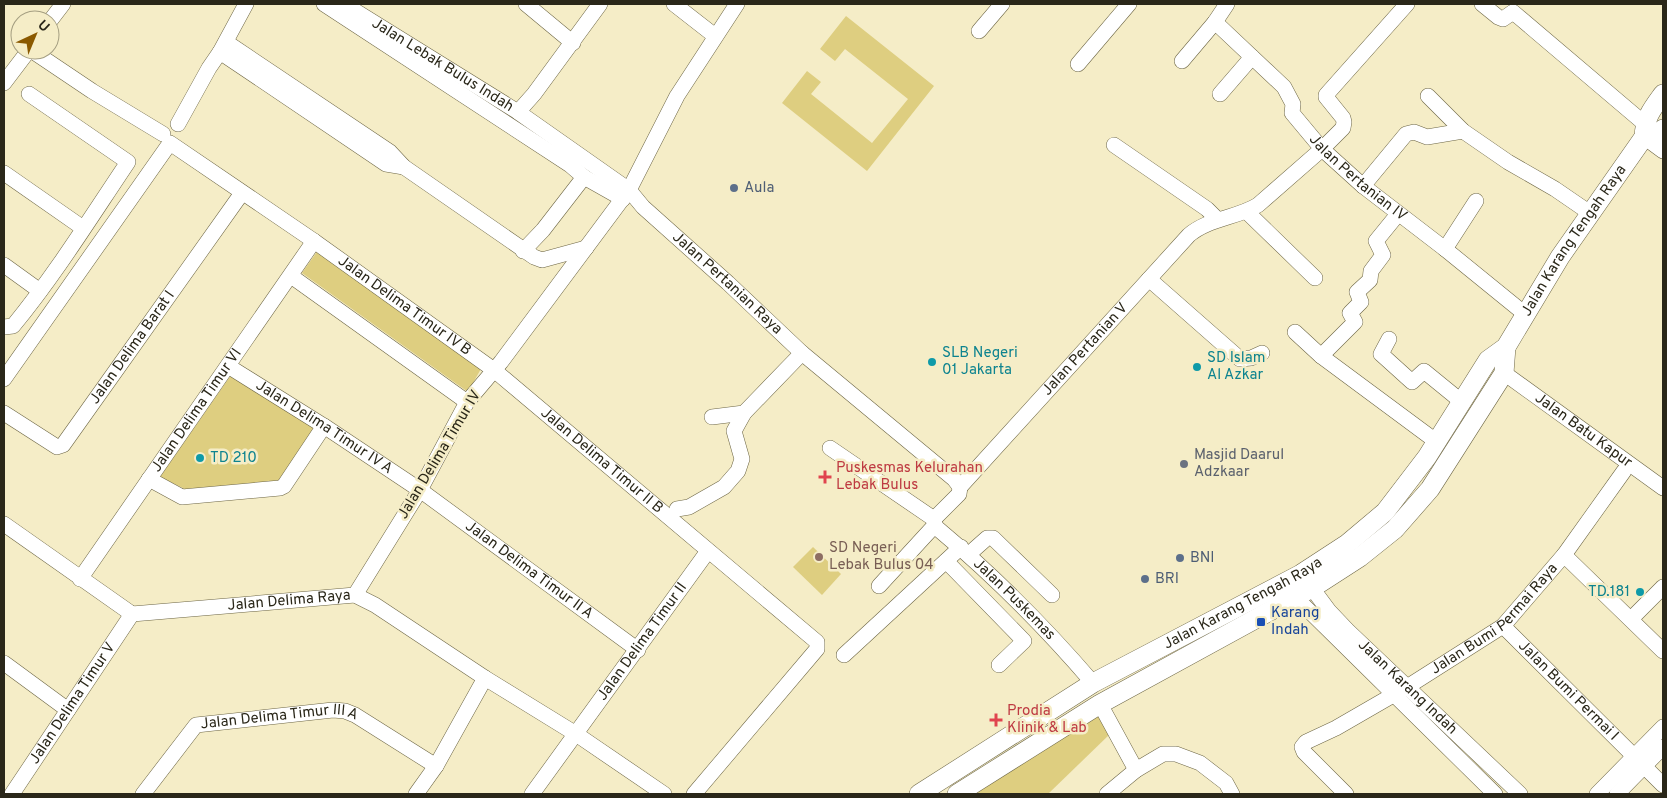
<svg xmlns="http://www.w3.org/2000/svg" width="1667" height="798" viewBox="0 0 1667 798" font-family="Overpass,sans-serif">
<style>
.green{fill:#dece80}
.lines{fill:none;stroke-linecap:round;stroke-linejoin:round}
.minor-casing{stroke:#6d6645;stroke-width:16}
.major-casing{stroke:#6d6645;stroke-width:20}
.minor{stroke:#fff;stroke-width:15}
.major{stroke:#fff;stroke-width:19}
.service-dot{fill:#5c6f8a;stroke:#f5edc7;stroke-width:2}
.culture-dot{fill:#0f9aa8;stroke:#f5edc7;stroke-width:2}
.worship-dot{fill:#6b7280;stroke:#f5edc7;stroke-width:2}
.health-dot{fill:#e0444e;stroke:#f5edc7;stroke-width:2}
.education-dot{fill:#8d6e63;stroke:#f5edc7;stroke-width:2}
.transit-dot{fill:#1a4fb4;stroke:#f5edc7;stroke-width:2}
.labels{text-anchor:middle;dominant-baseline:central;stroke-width:5;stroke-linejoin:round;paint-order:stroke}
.street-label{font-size:15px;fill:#2a2719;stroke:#f5edc7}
.service-label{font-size:15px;fill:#4e5e75;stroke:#f5edc7;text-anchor:start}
.culture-label{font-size:15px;fill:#0d838f;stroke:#f5edc7;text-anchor:start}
.worship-label{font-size:15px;fill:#5b616d;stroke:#f5edc7;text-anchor:start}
.health-label{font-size:15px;fill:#be3a42;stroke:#f5edc7;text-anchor:start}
.education-label{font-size:15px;fill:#785e54;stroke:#f5edc7;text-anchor:start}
.transit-label{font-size:15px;fill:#164399;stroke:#f5edc7;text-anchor:start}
</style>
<rect width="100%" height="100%" fill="#f5edc7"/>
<g class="green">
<path d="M846 16 934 86 867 171 782 103 807 71 821 82 811 94 872 143 908 99 845 49 835 61 820 49Z"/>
<path d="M321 246 482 367 468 392 302 273Z"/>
<path d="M238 365 328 422 289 487 185 489 160 477Z"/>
<path d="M813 547 841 574 822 595 793 567Z"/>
<path d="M1099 713 1110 734 1048 794H974Z"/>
</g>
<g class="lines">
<defs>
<g id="minor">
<path d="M324 4 570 165 584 177 543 230 523 251"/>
<path id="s1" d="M344 4 518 112 629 190 501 362 467 402 420 490 355 595"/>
<path d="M526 4 573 43"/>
<path d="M674 4 715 36"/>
<path id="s2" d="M737 4 677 96 629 190 643 207 728 283 802 353 954 479 960 487 959 494 934 519"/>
<path d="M1482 4 1498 17 1503 19 1513 12 1645 124"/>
<path d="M50 21 63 4"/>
<path id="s3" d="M1215 22 1284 87 1293 104 1292 113 1322 149 1363 186 1445 249 1525 314"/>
<path d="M979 31 1002 4"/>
<path d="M226 42 390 152 404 167 534 257 542 260 586 248"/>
<path d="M31 50 92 91 163 134"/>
<path d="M220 52 386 164 404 167"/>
<path d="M1182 61 1215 22 1227 4"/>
<path d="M1078 64 1129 4"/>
<path d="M4 83 29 50"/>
<path d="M1220 94 1252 57"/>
<path d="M1428 96 1463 131 1508 162 1555 189 1590 213"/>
<path d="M518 112 534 94 600 4"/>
<path d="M178 124 209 68 220 52 246 4"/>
<path d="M1644 137 1663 151"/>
<path d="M1114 145 1207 209 1217 219"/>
<path d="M4 173 83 228"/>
<path d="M584 177 623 199"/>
<path d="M1363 186 1406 134 1414 132 1427 137 1463 131"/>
<path d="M1247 212 1315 278"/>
<path d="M1445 249 1476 201"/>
<path d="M4 265 40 291"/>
<path d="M291 276 467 402"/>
<path d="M1149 279 1240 359 1251 358 1262 353"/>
<path d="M4 327 13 326C55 275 91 217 128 162L29 94"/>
<path d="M1295 332 1321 356 1437 442"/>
<path d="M1389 339 1381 354 1412 382 1424 371 1462 402"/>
<path d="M1321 356 1355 322 1350 313 1361 302 1357 292 1370 280 1371 271 1383 255 1376 241 1398 214"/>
<path id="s4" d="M228 366 324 426 420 490 638 650"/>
<path id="s5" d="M1504 373 1663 488"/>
<path id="s6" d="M4 379 170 143 314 241 494 370 817 642V649L694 794"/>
<path id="s7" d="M4 413 57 447 63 445 242 193"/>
<path d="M712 417 744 413 802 353"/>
<path d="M830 448 934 519"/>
<path d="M149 479 182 497 280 488 284 486 324 426"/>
<path id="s8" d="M960 487 1189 235C1209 218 1237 218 1258 205L1322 149 1343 128 1344 122 1343 118 1326 97V95L1407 4"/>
<path d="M677 509 689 507 724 487 738 471 742 459 734 431 744 413"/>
<path id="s9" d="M934 519 935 525 937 528C993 575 1045 627 1093 683"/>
<path id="s10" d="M4 524 132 614 355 595 375 605 485 678 576 734 664 794"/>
<path d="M969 554 987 538H993L1052 595"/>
<path d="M1564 555 1624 471"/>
<path d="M946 561 1024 641 999 665"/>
<path id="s11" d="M80 579 314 241"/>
<path id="s12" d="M1306 580 1329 611 1347 630 1520 794"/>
<path d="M879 586 935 525"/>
<path d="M1288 590 1495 794"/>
<path d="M1631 619 1663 587"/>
<path id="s13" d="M1503 626 1663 785"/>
<path d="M844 655 961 547"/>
<path d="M4 663 68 710"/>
<path d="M1100 704 1136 770 1163 754H1176L1200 763 1226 783 1232 794"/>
<path id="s14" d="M12 794 132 614"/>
<path id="s15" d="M143 794 196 725 333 710 345 711 355 715 436 766"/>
<path d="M416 794 436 766 485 678"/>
<path id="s16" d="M532 794 708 551"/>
<path d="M1107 794 1136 770"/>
<path id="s17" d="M1346 794 1304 752 1302 747 1306 742 1336 728 1407 687 1503 626 1564 555 1663 651"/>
<path d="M1597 794 1663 727"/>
<path d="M1617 794 1663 747"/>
</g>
<g id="major">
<path d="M1644 137 1659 132 1663 129"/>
<path id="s18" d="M919 794 1093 683 1301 574 1347 544 1385 512 1427 457 1488 360 1506 347 1560 257 1644 137C1645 117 1652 109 1663 94"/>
<path d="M957 794 1100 704 1312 588 1360 557 1395 529 1430 489 1504 373 1506 347"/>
</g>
</defs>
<use href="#minor" class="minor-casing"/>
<use href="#major" class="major-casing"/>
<use href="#minor" class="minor"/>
<use href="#major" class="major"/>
</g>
<g class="service-dot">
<circle cx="734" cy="188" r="5"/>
<circle cx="1180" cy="558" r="5"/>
<circle cx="1145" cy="579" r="5"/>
</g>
<g class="culture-dot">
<circle cx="932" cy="362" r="5"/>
<circle cx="1197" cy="367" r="5"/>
<circle cx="200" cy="458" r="5"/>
<circle cx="1640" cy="592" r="5"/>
</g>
<circle class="worship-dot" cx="1184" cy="464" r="5"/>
<g class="health-dot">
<path d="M822.5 469.5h5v5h5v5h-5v5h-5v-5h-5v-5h5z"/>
<path d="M993.5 712.5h5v5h5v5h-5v5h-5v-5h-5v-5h5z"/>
</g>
<circle class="education-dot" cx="819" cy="557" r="5"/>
<rect class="transit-dot" x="1256" y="617" width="10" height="10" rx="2.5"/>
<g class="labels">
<g class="street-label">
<text stroke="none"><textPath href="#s1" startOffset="116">Jalan Lebak Bulus Indah</textPath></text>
<text stroke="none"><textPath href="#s3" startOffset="216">Jalan Pertanian IV</textPath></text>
<text stroke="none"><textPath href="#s18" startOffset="878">Jalan Karang Tengah Raya</textPath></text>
<text stroke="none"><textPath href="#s2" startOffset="351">Jalan Pertanian Raya</textPath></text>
<text stroke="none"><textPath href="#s6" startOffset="574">Jalan Delima Timur IV B</textPath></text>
<text stroke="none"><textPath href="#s7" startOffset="189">Jalan Delima Barat I</textPath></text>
<text stroke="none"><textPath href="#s8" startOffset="186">Jalan Pertanian V</textPath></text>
<text stroke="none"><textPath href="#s11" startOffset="205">Jalan Delima Timur VI</textPath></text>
<text stroke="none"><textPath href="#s4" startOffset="114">Jalan Delima Timur IV A</textPath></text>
<text stroke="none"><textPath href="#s5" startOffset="98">Jalan Batu Kapur</textPath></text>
<text transform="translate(440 455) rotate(-59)">Jalan Delima Timur IV</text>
<text stroke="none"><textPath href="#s6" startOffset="825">Jalan Delima Timur II B</textPath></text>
<text stroke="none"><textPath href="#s4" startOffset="364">Jalan Delima Timur II A</textPath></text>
<text stroke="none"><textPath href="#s9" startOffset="115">Jalan Puskemas</textPath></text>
<text stroke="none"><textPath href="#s10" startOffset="314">Jalan Delima Raya</textPath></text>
<text stroke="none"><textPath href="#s18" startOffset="376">Jalan Karang Tengah Raya</textPath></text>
<text stroke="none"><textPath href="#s17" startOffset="298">Jalan Bumi Permai Raya</textPath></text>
<text stroke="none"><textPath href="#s16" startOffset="188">Jalan Delima Timur II</textPath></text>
<text stroke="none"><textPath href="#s12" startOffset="148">Jalan Karang Indah</textPath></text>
<text stroke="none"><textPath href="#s13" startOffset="92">Jalan Bumi Permai I</textPath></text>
<text stroke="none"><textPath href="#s14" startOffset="109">Jalan Delima Timur V</textPath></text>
<text stroke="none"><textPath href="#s15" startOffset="171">Jalan Delima Timur III A</textPath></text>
</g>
<g class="service-label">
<text x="744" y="188">Aula</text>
<text x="1190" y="558">BNI</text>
<text x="1155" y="579">BRI</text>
</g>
<g class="culture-label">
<text x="942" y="353">SLB Negeri<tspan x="942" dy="17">01 Jakarta</tspan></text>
<text x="1207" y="358">SD Islam<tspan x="1207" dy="17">Al Azkar</tspan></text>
<text x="210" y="458">TD 210</text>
<text x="1630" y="592" text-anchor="end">TD.181</text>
</g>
<g class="worship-label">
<text x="1194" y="455">Masjid Daarul<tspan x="1194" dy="17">Adzkaar</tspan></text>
</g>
<g class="health-label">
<text x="836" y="468">Puskesmas Kelurahan<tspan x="836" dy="17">Lebak Bulus</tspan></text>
<text x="1007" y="711">Prodia<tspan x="1007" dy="17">Klinik &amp; Lab</tspan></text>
</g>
<g class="education-label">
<text x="829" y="548">SD Negeri<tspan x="829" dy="17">Lebak Bulus 04</tspan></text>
</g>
<g class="transit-label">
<text x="1271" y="613">Karang<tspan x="1271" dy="17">Indah</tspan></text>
</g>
</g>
<rect width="1667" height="798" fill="none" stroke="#2a2719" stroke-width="10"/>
<g transform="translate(35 35) rotate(44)"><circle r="24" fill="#f5edc7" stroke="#a49e81"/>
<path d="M0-4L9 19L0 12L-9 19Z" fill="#8a5900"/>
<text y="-8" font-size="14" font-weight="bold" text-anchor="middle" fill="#2a2719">U</text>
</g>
</svg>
